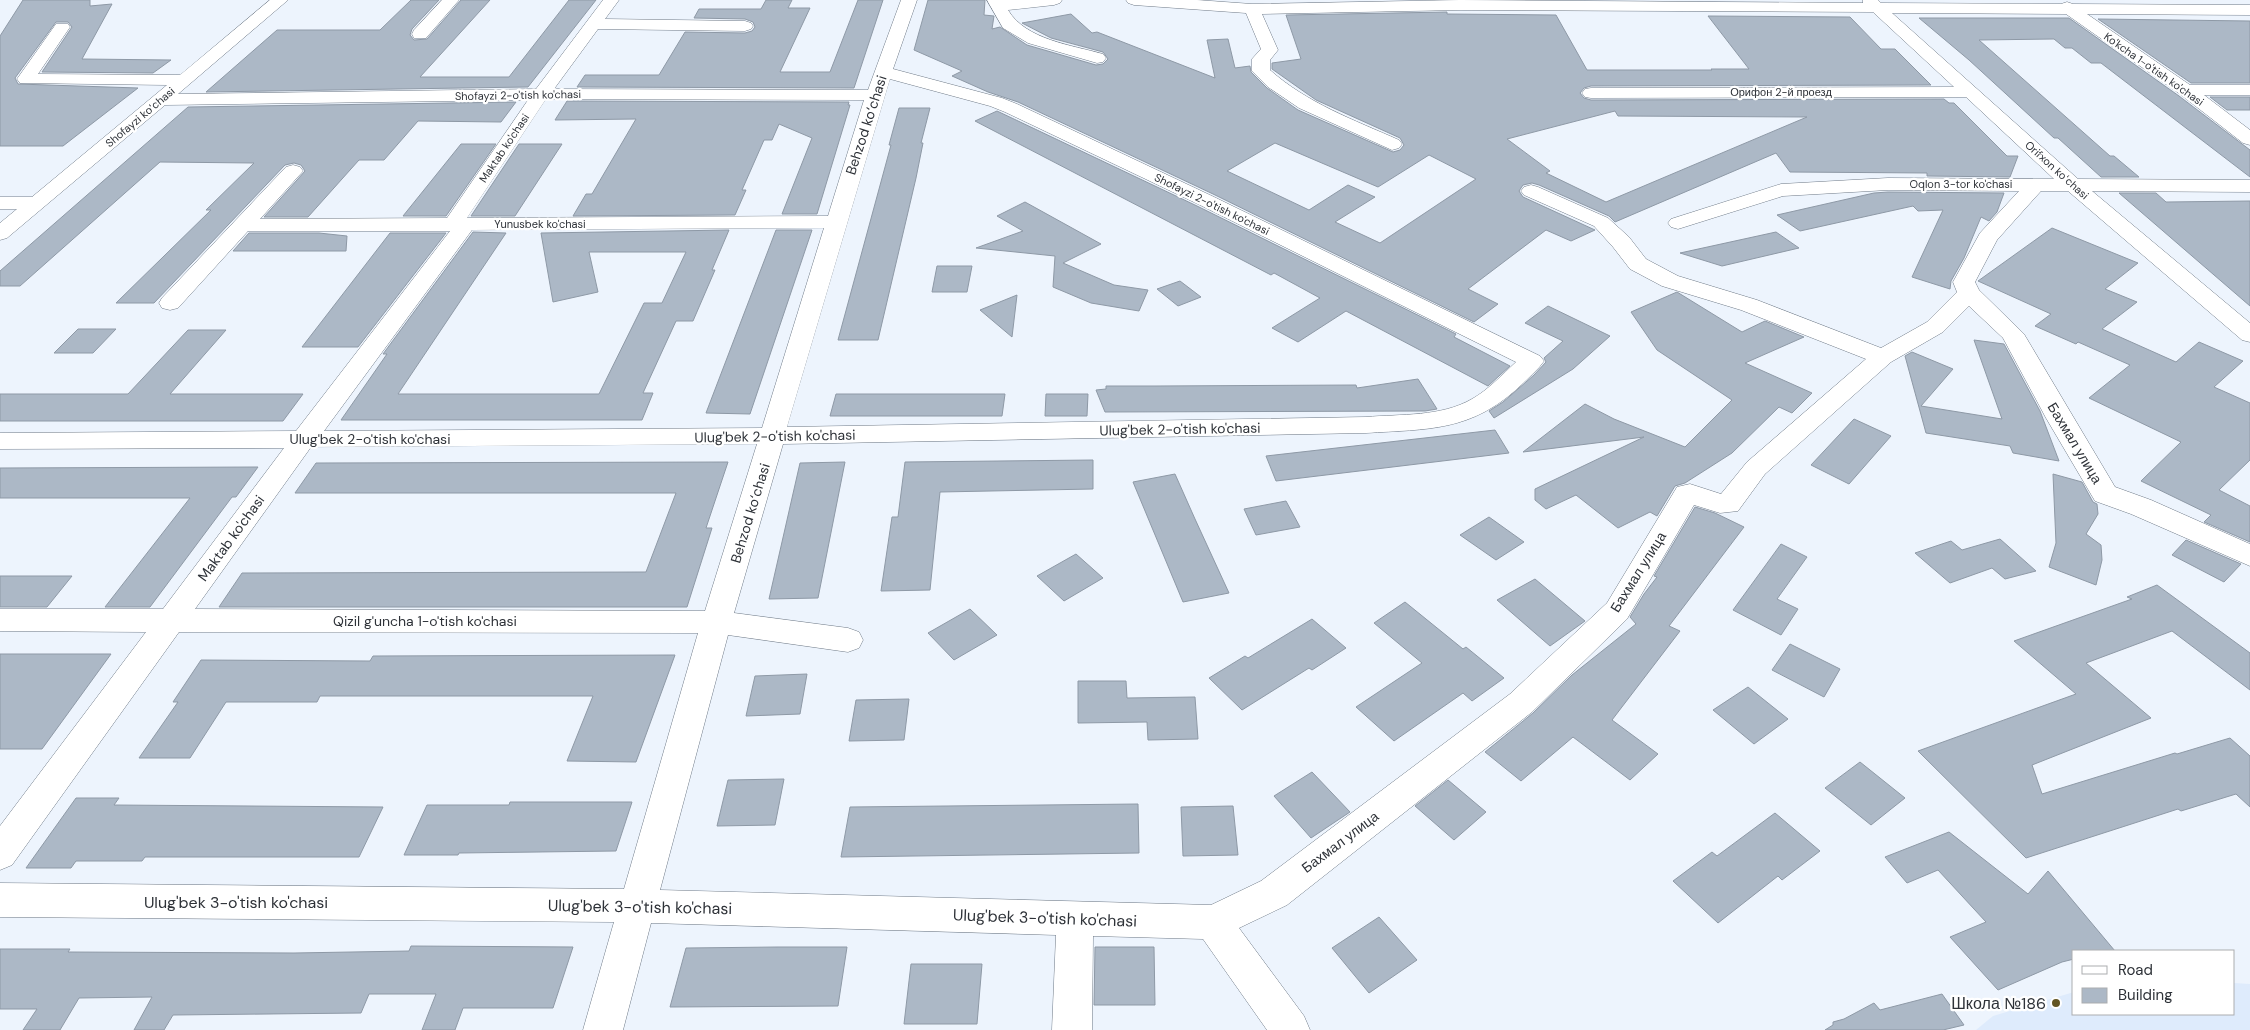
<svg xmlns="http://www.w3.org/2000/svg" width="2250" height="1030" viewBox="0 0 2250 1030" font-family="'DM Sans',sans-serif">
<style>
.built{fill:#deebfc}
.building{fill:#acb8c6;stroke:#8e99a6;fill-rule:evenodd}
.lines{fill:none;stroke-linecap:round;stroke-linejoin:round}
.minor-casing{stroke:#707b88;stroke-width:1}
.minor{fill:#fff;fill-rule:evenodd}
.poi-dot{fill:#635522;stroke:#fff;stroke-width:2}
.labels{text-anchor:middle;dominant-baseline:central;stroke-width:4.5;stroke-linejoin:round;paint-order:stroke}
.far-street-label{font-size:11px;fill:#2e3238;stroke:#fff}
.street-label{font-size:14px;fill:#2e3238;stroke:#fff}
.near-street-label{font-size:16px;fill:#2e3238;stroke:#fff}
.near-poi-label{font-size:16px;fill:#2e3238;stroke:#fff;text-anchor:end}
</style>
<rect width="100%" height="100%" fill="#edf4fd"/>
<path class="built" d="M2234 983 2250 984V1030H1976L1993 1016 2074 992V1014H2234Z"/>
<g class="building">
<path d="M23 0H90V6L112 4 82 59 171 60 153 73 42 72 72 27 68 22H56L15 78 18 84 138 88 63 146H0V36Z"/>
<path d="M411 0H439L412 29 410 35 414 40 427 39 461 0H490L420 77H509L569 0H596L528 87 206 92 277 30H380Z"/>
<path d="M766 0H792L788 8H810L780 72H830L858 0H883L854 88 577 87 585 75H659L685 32 745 33 752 31 755 27 753 22 745 19 694 18 699 9H761Z"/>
<path d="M928 0H985L984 15 994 16 992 29 1000 27 1027 45 1096 65 1103 64 1108 59 1103 52 1051 38 1022 23 1071 14 1092 33 1097 32 1215 78 1207 40 1228 39 1235 68 1250 66 1251 72 1267 88 1298 110 1393 152 1400 150 1404 145 1400 138 1316 100 1272 69V63L1301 59 1286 15 1447 12V14L1556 15 1587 70H1712L1711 69H1749L1708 16 1850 17 1881 49H1895L1931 85 1591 86 1584 88 1580 93 1584 98 1591 100 1944 99 1949 103H1954L2007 156H2018L2010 177 1927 176V173L1790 172 1776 153 1615 222 1609 216 1539 185 1532 183 1523 185 1519 191 1523 197 1595 230 1571 241 1546 230 1468 289 1498 304 1474 322 1213 194 1018 102 988 92 952 76 962 71 914 50ZM1615 111 1618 116 1807 117 1606 202 1546 173 1550 171 1507 139ZM1275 143 1378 187 1429 155 1476 179 1380 243 1335 222 1375 197 1348 185 1309 210 1227 171Z"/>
<path d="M1919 18H2069L2179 96 2250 150V177L2101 63H2091L2072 48H2065L2054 39 1979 40 2110 156H2114L2139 177H2101L2058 138H2054L1969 60Z"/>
<path d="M2098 19 2250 21V83H2191Z"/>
<path d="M2210 97H2250V110H2227Z"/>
<path d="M567 101 849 102 848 105H850L817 214H782L812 138 779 124 772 140H764L742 190H746L735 215 573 216 586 194H592L636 119 555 120Z"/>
<path d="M516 102 501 122 418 121 384 160H359L308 217H264L305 171 301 165 294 163 285 165 154 303H116L211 210H206L254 163 160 162 20 286H0V271L188 107Z"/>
<path d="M899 108H930L921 143H923L916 178 878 340H838L891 145H889Z"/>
<path d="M997 111 1197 206 1456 334 1454 337 1510 366 1488 386 1346 311 1298 342 1272 328 1320 298 1274 273 1271 275 975 121Z"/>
<path d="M461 144H496L446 216H403Z"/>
<path d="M519 144H562L515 216H471Z"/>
<path d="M1888 192 2004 193 1997 212 1989 221 1981 217 1964 258 1951 281 1950 289 1912 277 1943 210 1918 211 1913 206 1800 231 1777 215 1874 193Z"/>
<path d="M2119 193H2156L2166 202 2250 201V306Z"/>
<path d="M1025 202 1101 244 1063 263 1114 285 1148 290 1139 311 1091 303 1053 287 1055 256 976 248 1023 231 997 216Z"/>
<path d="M2052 228 2138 263 2105 289 2137 302 2102 329 2176 362 2199 342 2243 361 2214 387 2250 403V460L2219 490 2250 506V542L2204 522 2211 515 2141 481 2181 442 2089 398 2130 365 2078 342 2076 344 2035 326 2051 314 1978 281Z"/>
<path d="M729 230 712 270H715L693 321H676L643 393H653L642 420H341L387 354H383L473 232 506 233 398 394H599L644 303H662L686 252H589L598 292 553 302 541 233Z"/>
<path d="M776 230H812L750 414 706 413Z"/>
<path d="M1776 232 1799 248 1722 266 1680 253Z"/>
<path d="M249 233H319L347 236 346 251H233Z"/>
<path d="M390 233H446L358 347H302Z"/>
<path d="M937 266H972L967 292H932Z"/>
<path d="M1180 281 1201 297 1178 306 1157 289Z"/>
<path d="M1677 292 1742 332 1765 321 1804 337 1745 363 1812 393 1792 413 1779 407 1732 453 1685 483 1675 486 1657 516 1650 512 1618 528 1576 495 1546 509 1535 500V489L1644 437 1523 452 1585 404 1614 419 1685 447 1732 400 1657 350 1631 312Z"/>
<path d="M1017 295 1012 337 980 310Z"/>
<path d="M1548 306 1610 336 1573 369 1494 418 1489 411 1503 402 1534 375 1546 362 1544 358 1563 341 1525 323Z"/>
<path d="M78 329H116L93 353H54Z"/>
<path d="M188 330H226L170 394H303L283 421H0V394H128Z"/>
<path d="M1974 340 2004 344 2040 411 2059 461 2013 453 2010 446 1926 433 1905 356 1912 352 1953 369 1921 406 2002 419Z"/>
<path d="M1418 379 1437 409 1425 411 1105 412 1096 390 1106 389V386H1155L1356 385 1357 388Z"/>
<path d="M836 394H1005L1002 416H830Z"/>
<path d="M1046 394H1088L1087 416H1045Z"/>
<path d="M1854 419 1891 436 1849 484 1811 465Z"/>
<path d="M1495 430 1509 453 1276 481 1266 456Z"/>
<path d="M1093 460V489L940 492 930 590 881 591 892 517H898L905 462Z"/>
<path d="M728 462 706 528H712L687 607H219L242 573 646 572 676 493H295L316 463Z"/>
<path d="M845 462 818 598 769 599 800 463Z"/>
<path d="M258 467 236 497H232L150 607H105L190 498H0V468Z"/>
<path d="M1175 474 1195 519 1229 593 1183 602 1133 482Z"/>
<path d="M2053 474 2082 482 2093 502 2097 504 2098 514 2086 534 2101 545 2102 560 2096 585 2049 567 2056 543Z"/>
<path d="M1286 501 1300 527 1256 535 1244 509Z"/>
<path d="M1695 507 1715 513 1744 527 1669 626 1680 631 1612 720 1658 754 1630 780 1573 737 1521 781 1485 752 1533 713 1572 675 1636 624 1630 617 1644 594 1657 577 1654 576Z"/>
<path d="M1489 517 1524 542 1496 560 1460 535Z"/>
<path d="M2000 539 2036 571 2005 579 1992 568 1950 583 1915 553 1951 541 1962 550Z"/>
<path d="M2186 540 2241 564 2224 582 2172 555Z"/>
<path d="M1781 544 1807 557 1777 599 1798 609 1781 635 1733 610Z"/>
<path d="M1076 554 1103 578 1064 601 1037 576Z"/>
<path d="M0 576H72L47 607H0Z"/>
<path d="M1535 579 1585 621 1550 646 1497 600Z"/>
<path d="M2157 585 2250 653V690L2172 631 2086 663 2151 718 2032 765 2042 794 2175 753 2177 754 2230 738 2250 756V807L2236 794 2181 811 2178 809 2026 858 1918 751 2076 694 2014 641 2132 599 2127 597Z"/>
<path d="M1405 602 1463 649 1466 647 1504 678 1472 701 1463 693 1394 741 1356 707 1422 663 1374 623Z"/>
<path d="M970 609 997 635 954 660 928 633Z"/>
<path d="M1312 619 1346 648 1312 670 1309 668 1242 710 1209 678 1245 656 1248 658Z"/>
<path d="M1790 644 1840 669 1824 697 1772 670Z"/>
<path d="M0 654H111L42 749H0Z"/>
<path d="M675 655 636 762 567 761 593 696H320L317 702H226L190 758H139L178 702H173L201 660 370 661 373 656Z"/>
<path d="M807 674 800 714 746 716 755 676Z"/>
<path d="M1078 681H1126L1127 698 1195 697 1198 739 1148 740 1147 722 1078 723Z"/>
<path d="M1748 687 1788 719 1754 744 1713 710Z"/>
<path d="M909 699 904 740 849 741 856 700Z"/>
<path d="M1860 762 1905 798 1871 825 1825 788Z"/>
<path d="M1312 772 1350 812 1311 838 1274 796Z"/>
<path d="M784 779 775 825 717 826 728 780Z"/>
<path d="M1448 780 1486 812 1454 840 1415 806Z"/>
<path d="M76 798H119L114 805 383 807 359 857H145L142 861H76L71 868H26Z"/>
<path d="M510 802H632L616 851 459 853 458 855H404L427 805H509Z"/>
<path d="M1138 804 1139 853 841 857 850 807Z"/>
<path d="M1233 806 1238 855 1183 856 1181 807Z"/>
<path d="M1775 813 1820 851 1782 880 1778 876 1718 923 1673 881 1712 852 1717 856Z"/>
<path d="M1949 832 2028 894 2048 871 2115 951H2074V959L2062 962 1998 990 1950 937 1986 922 1938 870 1907 883 1885 857Z"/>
<path d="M1379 917 1417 960 1369 993 1332 948Z"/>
<path d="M411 946 573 947 553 1008H463L455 1030H422L436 994H369L361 1013 173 1015 164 1030H134L152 997 79 998 60 1030H23L37 1009H0V949H70L68 952 294 953 409 951Z"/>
<path d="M778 947H847L838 1006 670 1007 686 948Z"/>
<path d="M1095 947H1154L1155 1005H1094Z"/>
<path d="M911 964H982L977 1024H904Z"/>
<path d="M1942 994 1964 1025 1943 1030H1825L1833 1025V1022L1844 1019 1874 1003 1880 1010Z"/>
</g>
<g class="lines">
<defs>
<g id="minor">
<path d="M270 0H288L178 94 536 89 603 0H619L605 19 745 21 751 23 753 26 751 29 745 31 598 29 554 89 868 90 901 0H917L893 69 1002 98 1017 104 1212 196 1540 356 1544 361C1538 370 1528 378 1520 386 1471 432 1428 429 1366 433L783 444 734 613 848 628 859 632 863 640 859 648 848 652 728 635 660 890 1211 905 1261 881 1510 694 1607 603 1677 487 1690 484 1721 494 1747 462 1866 359 1741 310 1662 286 1630 269 1613 247 1594 226 1524 195 1521 191 1524 187 1531 185 1538 187 1608 218 1629 237 1646 259 1678 276 1757 300 1881 348 1927 322 1957 292 1953 282 1980 233 2019 191 1888 190 1783 196 1678 229 1671 227 1668 223 1671 219 1781 184 1888 178 2054 179 1966 97 1591 98 1585 97 1582 93 1585 89 1591 88 1954 87 1873 12 1460 10 1262 14 1278 50 1270 60V70C1307 103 1354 120 1399 140L1402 144 1399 148 1392 150 1299 108 1268 87 1252 71V59L1261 49 1246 13 1134 5 1128 3 1126 0H1197L1252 4 1460 0 1863 3V0H1878L1881 3 2061 4 2067 2 2073 4 2250 5V15L2087 14 2190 85H2250V95H2204L2250 130V145L2243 143 2180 94 2066 14 1892 13 2078 179 2250 180V192L2092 191 2250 323V342L2242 340 2068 191H2041L1997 240 1975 282 1979 290 2024 334 2115 487 2151 500 2250 544V566L2131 514 2095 501 2046 418 2003 338 1969 306 1943 332 1891 362 1765 474 1738 511 1720 513 1694 505 1627 619 1532 712 1287 905 1239 928 1304 1016 1310 1030H1267L1203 939 1093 936 1092 1030H1052L1056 935 651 923 623 1030H583L614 922 0 917V883L624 889 698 633 179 632 12 865 0 870V826L146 632 0 631V609H163L284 448 0 449V433L296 431 450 231H248L178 308 170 310 162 308 159 303 162 298 286 167 293 165 300 167 303 171 260 219 447 218 528 100 165 105 7 238 0 240V223L17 209H0V197H32L167 85 20 83 17 79 56 24H68L70 27 38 74 180 75ZM890 79 990 106 1005 112 1198 204 1516 362C1502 375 1488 390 1472 399 1441 417 1401 414 1366 417L787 427ZM546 99 864 100 828 216 467 218ZM824 228 762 428 324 431 472 230ZM757 444 705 611 195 609 311 447Z"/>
<path d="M442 0H459L426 38H414L412 34 414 30Z"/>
<path d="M987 0H1062L1060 3 1054 5 1008 10C1026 40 1072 45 1103 54L1106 58 1103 62 1097 63 1028 43 1003 28Z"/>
</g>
</defs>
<use href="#minor" class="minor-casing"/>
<use href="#minor" class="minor"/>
</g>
<circle class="poi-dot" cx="2056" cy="1003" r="5"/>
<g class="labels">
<g class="far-street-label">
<text transform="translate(2154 69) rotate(35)">Ko'kcha 1-o'tish ko'chasi</text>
<text x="1781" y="92">Орифон 2-й проезд</text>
<text transform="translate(518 95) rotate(-1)">Shofayzi 2-o'tish ko'chasi</text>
<text transform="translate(140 117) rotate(-40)">Shofayzi koʻchasi</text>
<text transform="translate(504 148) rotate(-56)">Maktab ko'chasi</text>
<text transform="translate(2057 170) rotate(42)">Orifxon koʻchasi</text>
<text x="1961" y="184">Oqlon 3-tor ko'chasi</text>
<text transform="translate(1212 204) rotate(26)">Shofayzi 2-o'tish ko'chasi</text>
<text x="540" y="224">Yunusbek ko'chasi</text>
</g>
<g class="street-label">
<text transform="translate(866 125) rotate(-72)">Behzod ko‘chasi</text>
<text transform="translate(1180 429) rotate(-1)">Ulug'bek 2-o'tish ko'chasi</text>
<text transform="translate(775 436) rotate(-1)">Ulug'bek 2-o'tish ko'chasi</text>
<text x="370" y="439">Ulug'bek 2-o'tish ko'chasi</text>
<text transform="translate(2075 443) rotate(59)">Бахмал улица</text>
<text transform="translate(750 513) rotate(-73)">Behzod ko‘chasi</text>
<text transform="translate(231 538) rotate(-54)">Maktab ko'chasi</text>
<text transform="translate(1638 572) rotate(-58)">Бахмал улица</text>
<text x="425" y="621">Qizil g'uncha 1-o'tish ko'chasi</text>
<text transform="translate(1340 842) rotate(-37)">Бахмал улица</text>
</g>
<g class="near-street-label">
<text x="236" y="902">Ulug'bek 3-o'tish ko'chasi</text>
<text transform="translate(640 907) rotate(1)">Ulug'bek 3-o'tish ko'chasi</text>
<text transform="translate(1045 918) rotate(2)">Ulug'bek 3-o'tish ko'chasi</text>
</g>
<g class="near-poi-label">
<text x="2046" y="1003">Школа №186</text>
</g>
</g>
<rect x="2072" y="950" width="162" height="65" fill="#ffffff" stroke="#abadaf"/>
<rect x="2082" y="966" width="25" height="8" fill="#ffffff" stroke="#abadaf"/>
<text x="2118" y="975" font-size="15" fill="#2e3238">Road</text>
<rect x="2082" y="988" width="25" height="15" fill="#acb8c6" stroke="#abadaf"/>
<text x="2118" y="1000" font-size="15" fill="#2e3238">Building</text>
</svg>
